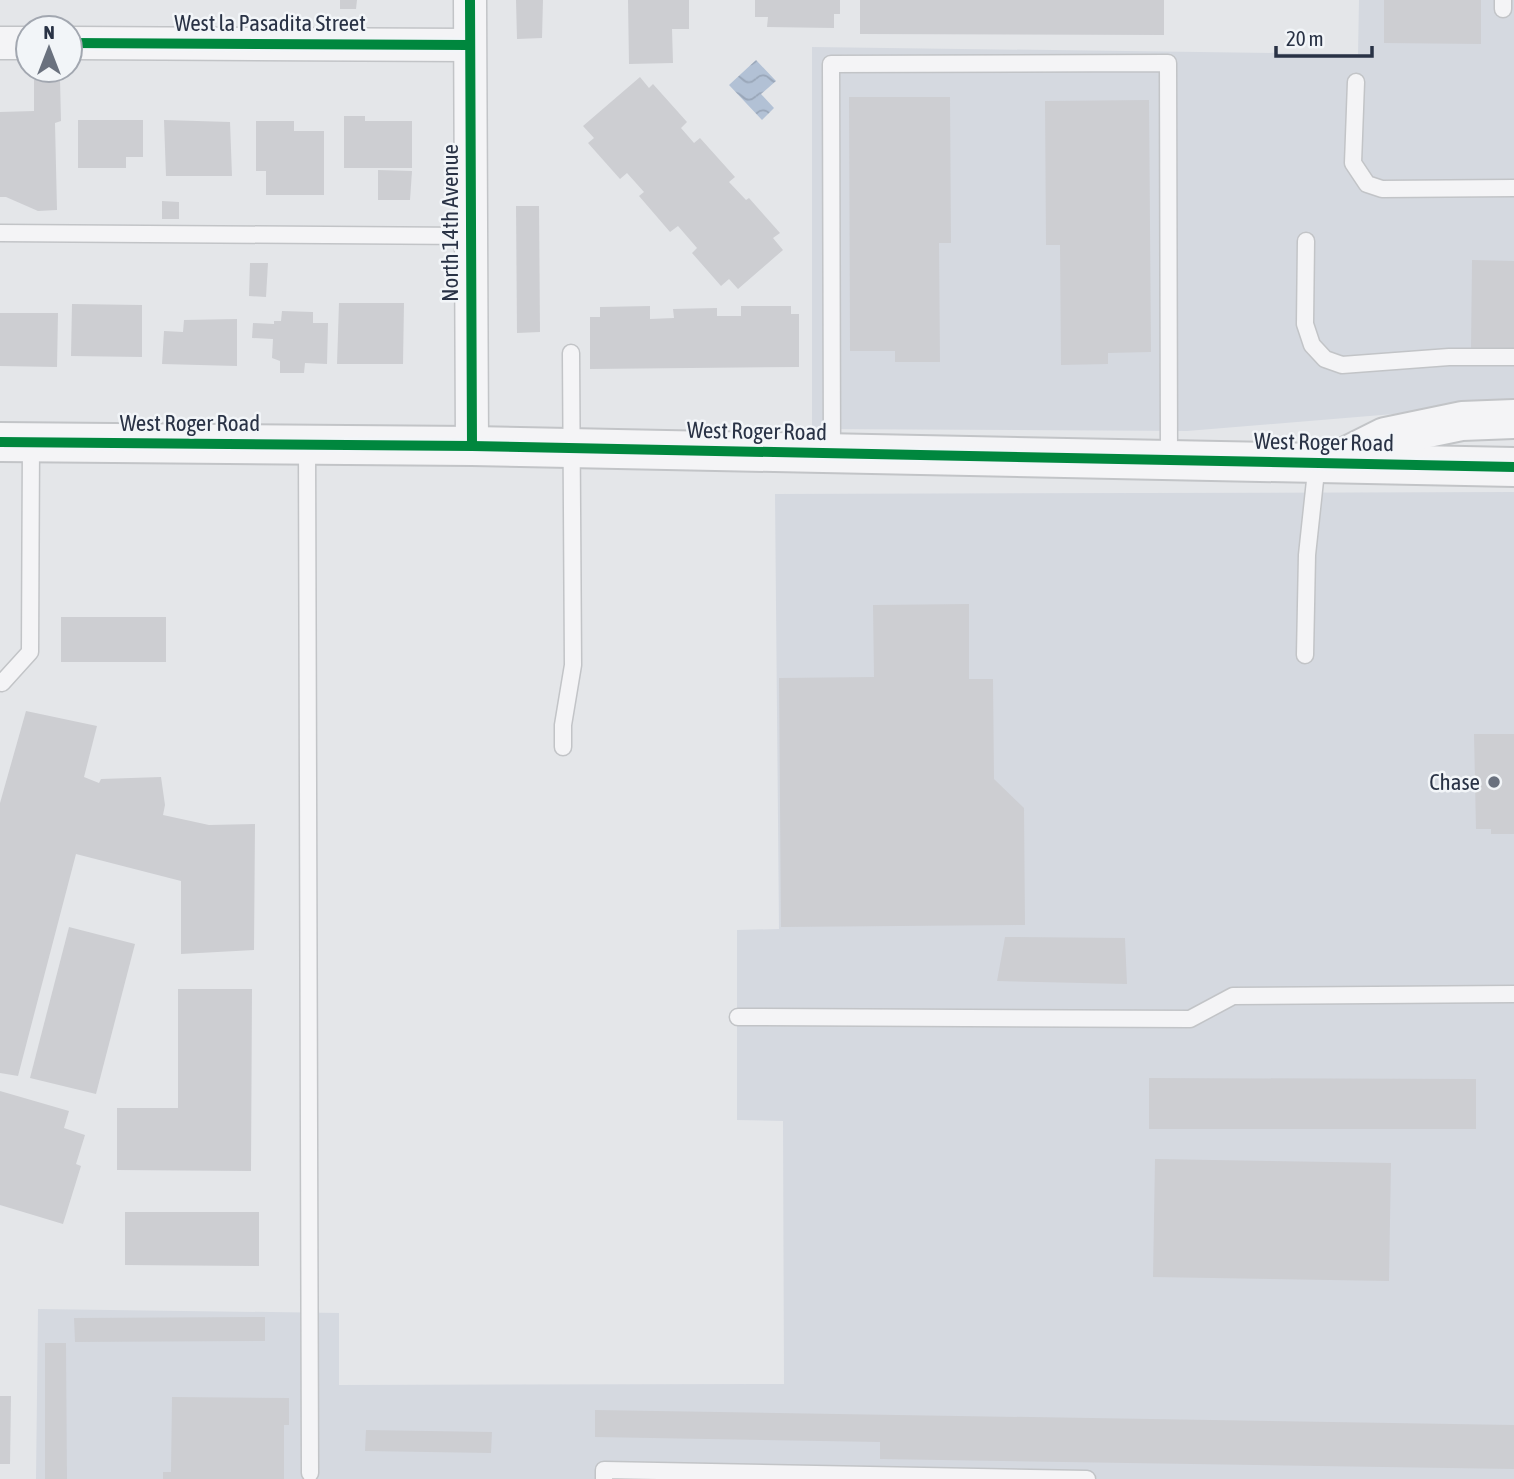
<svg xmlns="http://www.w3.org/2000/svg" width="1514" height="1479" viewBox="0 0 1514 1479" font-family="'Asap Condensed',sans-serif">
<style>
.built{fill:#d5d9e0}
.water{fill:url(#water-waves)}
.building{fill:#cdced2}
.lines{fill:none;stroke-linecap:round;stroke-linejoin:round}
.service-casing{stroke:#c2c4c7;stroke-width:19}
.minor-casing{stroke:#c2c4c7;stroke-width:35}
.tertiary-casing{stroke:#c2c4c7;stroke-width:42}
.service{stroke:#f4f4f6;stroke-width:16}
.minor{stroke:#f4f4f6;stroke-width:32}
.tertiary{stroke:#f4f4f6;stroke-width:38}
.cycleway-casing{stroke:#f2f5f8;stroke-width:15}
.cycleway{stroke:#00873e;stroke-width:10}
.poi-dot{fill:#6a717e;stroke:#f2f5f8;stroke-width:2.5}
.labels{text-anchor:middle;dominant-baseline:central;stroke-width:5;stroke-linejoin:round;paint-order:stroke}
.street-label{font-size:23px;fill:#293245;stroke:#f2f5f8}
.poi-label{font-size:23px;fill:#293245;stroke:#f2f5f8;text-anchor:end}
</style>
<defs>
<pattern id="water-waves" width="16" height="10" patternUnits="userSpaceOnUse" patternTransform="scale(1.75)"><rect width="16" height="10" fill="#b2c1d5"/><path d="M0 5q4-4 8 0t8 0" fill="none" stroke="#99a6b8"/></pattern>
</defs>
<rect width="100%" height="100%" fill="#e4e6e9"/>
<g class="built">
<path d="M1359 0H1514V404L1187 431 812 429V47L1358 54Z"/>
<path d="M1514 492V1479H36L38 1309 339 1313V1385L784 1384 783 1121 737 1120V930L779 929 775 494Z"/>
</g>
<path class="water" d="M756 60 776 81 761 94 774 108 762 120 729 85Z"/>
<g class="building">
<path d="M340 0H357L356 9H340Z"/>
<path d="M516 0H543L542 38 517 39Z"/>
<path d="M628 0H689V29H672L673 63 629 64Z"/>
<path d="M755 0H840V14H834V28L767 27 768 17H755Z"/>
<path d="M860 0H1164V35L860 34Z"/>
<path d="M1384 0H1481V44L1384 43Z"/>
<path d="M640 77 649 88 653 84 687 122 681 128 694 143 700 138 735 177 729 182 746 200 749 198 780 233 773 238 783 250 738 289 729 279 721 286 692 253 697 248 678 226 670 232 639 196 644 192 627 173 620 179 588 143 594 138 583 126Z"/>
<path d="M60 79 61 121 55 123 57 210 38 211 6 197H0V112L34 111V80Z"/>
<path d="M849 97H950L951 243H939L940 362H895V351H850Z"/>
<path d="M1149 100 1151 352 1108 353V364L1061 365 1060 245H1046L1045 101Z"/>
<path d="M344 116H365V121H412V168H344Z"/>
<path d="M78 120H143V157H126V168H78Z"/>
<path d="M164 120 230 122 232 176H166Z"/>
<path d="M256 121H294V131H324V195H266V171H256Z"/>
<path d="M378 170 412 171 410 200H378Z"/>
<path d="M162 201 179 202V219H162Z"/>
<path d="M516 206H539L540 332 517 333Z"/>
<path d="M1472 260 1514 261V348H1471Z"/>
<path d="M250 263H268L266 297 249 296Z"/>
<path d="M339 303H404L403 364H337Z"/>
<path d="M72 304 142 305V357L71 356Z"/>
<path d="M650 306V319L674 318 673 309 717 308V316H741V306H791V314H799V367L590 369V317H600V307Z"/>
<path d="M282 311 313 312V323H328L327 364 305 363 304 373H280V361L272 358 273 339 252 338 253 323 274 324V321H281Z"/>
<path d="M0 313H58L57 367 0 366Z"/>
<path d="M237 319V366L162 364 164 331 183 332 184 320Z"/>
<path d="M969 604V679H993L994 779 1024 808 1025 925 781 927 779 678 874 677 873 605Z"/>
<rect x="61" y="617" width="105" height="45"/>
<path d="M26 711 97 726 84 777 99 783 101 779 161 777 165 805 163 815 209 825 255 824 254 950 181 954V881L76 854 18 1076 0 1073V803Z"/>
<path d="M1474 734H1514V834H1491V829H1476Z"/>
<path d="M69 927 135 944 96 1094 30 1078Z"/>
<path d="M1005 937 1125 938 1127 984 997 981Z"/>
<path d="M178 989H252L251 1171 117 1170V1108H178Z"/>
<path d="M1149 1078 1476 1079V1129H1149Z"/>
<path d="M0 1091 69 1111 64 1128 85 1135 76 1164 81 1166 63 1224 0 1205Z"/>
<path d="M1155 1159 1391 1163 1389 1281 1153 1277Z"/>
<path d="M125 1212H259V1266L125 1265Z"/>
<path d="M265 1317V1341L75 1342 74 1318Z"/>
<path d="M45 1343H66L67 1479H45Z"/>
<path d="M0 1396H11L10 1464H0Z"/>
<path d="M172 1397 289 1398V1425H284V1479H163V1472H171Z"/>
<path d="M595 1410 1514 1425V1469L880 1459V1442L595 1437Z"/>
<path d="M366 1430 492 1432 491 1453 365 1451Z"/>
</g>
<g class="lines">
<defs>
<g id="service">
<path d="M1503 0V9"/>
<path d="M1356 82 1353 163 1367 184 1382 189 1514 188"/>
<path d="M0 233 471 236"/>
<path d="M1306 241 1305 324 1312 345 1325 359 1342 365 1449 357H1514"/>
<path d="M307 444 310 1473"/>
<path d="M832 453 831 64 1168 63 1169 460"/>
<path d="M1305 655 1307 555 1317 462"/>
<path d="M2 683 30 652 31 442"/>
<path d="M563 747V725L573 665 571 353"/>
<path d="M738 1017 1190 1019 1233 996 1514 994"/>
<path d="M604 1479V1470L1087 1479"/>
</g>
<g id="minor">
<path d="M470 0 472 446"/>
<path d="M0 43H28"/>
<path d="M70 43 469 45"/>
</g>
<g id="tertiary">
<path d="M0 442 472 446 1514 467"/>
<path d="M1339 460 1385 437 1462 421 1514 419"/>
</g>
</defs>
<use href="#service" class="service-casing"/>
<use href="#minor" class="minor-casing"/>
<use href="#tertiary" class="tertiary-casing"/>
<use href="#service" class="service"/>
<use href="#minor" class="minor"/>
<use href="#tertiary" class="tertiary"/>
<defs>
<g id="cycleway">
<path d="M470 0 472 446"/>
<path d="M70 43 469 45"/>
<path d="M0 442 472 446 1514 467"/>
</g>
</defs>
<use href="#cycleway" class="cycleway-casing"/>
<use href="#cycleway" class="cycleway"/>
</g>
<circle class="poi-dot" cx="1494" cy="782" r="7"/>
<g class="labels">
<g class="street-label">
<text x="270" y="23">West la Pasadita Street</text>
<text transform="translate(450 223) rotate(-90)">North 14th Avenue</text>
<text x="190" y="423">West Roger Road</text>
<text transform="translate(757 431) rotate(1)">West Roger Road</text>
<text transform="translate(1324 442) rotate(1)">West Roger Road</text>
</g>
<g class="poi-label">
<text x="1480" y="782">Chase</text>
</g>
</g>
<g transform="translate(49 49)"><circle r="33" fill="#f2f5f8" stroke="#a2a7b0" stroke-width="2"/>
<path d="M0-5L12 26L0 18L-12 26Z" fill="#6a717e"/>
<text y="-10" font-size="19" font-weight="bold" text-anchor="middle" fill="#293245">N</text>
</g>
<path d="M1276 46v10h96v-10" fill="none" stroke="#293245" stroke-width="3.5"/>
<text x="1286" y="46" font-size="21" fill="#293245" stroke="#f2f5f8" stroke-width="5" paint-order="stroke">20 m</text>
</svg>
